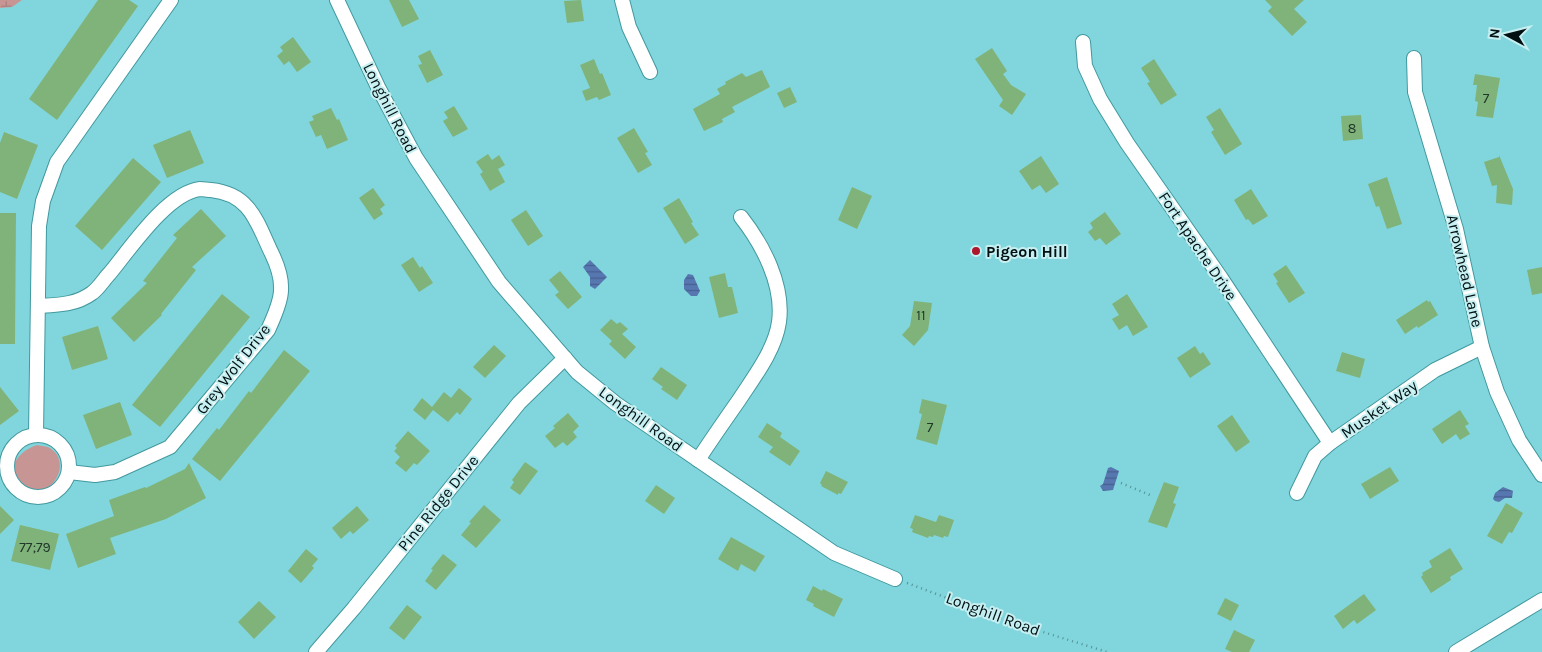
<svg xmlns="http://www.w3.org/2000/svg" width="1542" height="652" viewBox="0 0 1542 652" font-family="Karla,sans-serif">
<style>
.grass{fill:#c79694}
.wetland{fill:url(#wetland-marsh)}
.water{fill:url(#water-rules)}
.building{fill:#80b379}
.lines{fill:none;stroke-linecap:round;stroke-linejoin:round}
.minor-casing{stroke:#41999f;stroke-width:16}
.path{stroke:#539195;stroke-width:2.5;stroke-dasharray:1 4;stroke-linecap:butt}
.minor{stroke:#fff;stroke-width:14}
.poi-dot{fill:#ac172c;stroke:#c6eff1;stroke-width:2}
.labels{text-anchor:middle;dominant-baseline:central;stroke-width:4;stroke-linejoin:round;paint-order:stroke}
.number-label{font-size:14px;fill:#20382b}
.street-label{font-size:16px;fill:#000f11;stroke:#c6eff1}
.poi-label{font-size:16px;font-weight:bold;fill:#000f11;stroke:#c6eff1;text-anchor:start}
</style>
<defs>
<pattern id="wetland-marsh" width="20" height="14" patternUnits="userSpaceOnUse" patternTransform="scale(1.25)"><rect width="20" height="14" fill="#c79694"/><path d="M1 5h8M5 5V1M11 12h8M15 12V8" fill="none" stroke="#a9807f"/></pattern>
<pattern id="water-rules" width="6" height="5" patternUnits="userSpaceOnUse" patternTransform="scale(1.25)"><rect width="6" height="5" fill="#5777b1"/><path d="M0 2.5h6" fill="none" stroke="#46608f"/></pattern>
</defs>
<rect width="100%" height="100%" fill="#80d6dc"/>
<path class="grass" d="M37 445C40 446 45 446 48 447 78 462 45 512 19 480 6 464 22 450 37 445Z"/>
<path class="wetland" d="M0 0H22L12 7 0 8Z"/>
<g class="water">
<path d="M590 260 607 277 595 289 590 286V277L583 267Z"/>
<path d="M688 274 693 275C694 277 699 289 700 291L697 296H691L684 289V280Z"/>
<path d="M1111 467 1119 471 1113 490 1103 491 1100 486 1103 484 1108 468Z"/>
<path d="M1503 487 1513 491 1512 498H1505L1499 502 1495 501 1493 499 1495 493Z"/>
</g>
<g class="building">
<path d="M98 0H129L138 6 57 120 29 99Z"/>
<path d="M389 0H409L419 19 402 27Z"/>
<path d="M581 0 584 21 567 23 564 1Z"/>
<path d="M1265 0H1304L1294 9 1307 22 1292 36 1268 11 1272 7Z"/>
<path d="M293 37 311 62 297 72 289 61 284 65 277 56 283 51 280 47Z"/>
<path d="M992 48 1007 71 1003 74 1011 85 1026 94 1012 115 999 106 1003 100 975 59Z"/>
<path d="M430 50 443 75 427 83 418 65 422 64 418 56Z"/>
<path d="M594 59 600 74 602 73 611 95 599 100 597 97 586 101 582 91 590 88 580 65Z"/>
<path d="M1154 59 1177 95 1161 105 1147 83 1150 82 1141 68Z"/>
<path d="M762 70 770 87 732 107 735 112 722 119 723 122 704 131 693 109 720 94 717 89 726 84 725 82 742 73 746 77Z"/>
<path d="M1475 74 1500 78 1493 118 1476 116 1478 102 1475 101 1477 85H1473Z"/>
<path d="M790 87 797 102 784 108 777 93Z"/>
<path d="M454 106 468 129 453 137 443 121 448 118 444 112Z"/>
<path d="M331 108 337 120 339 119 348 140 327 149 321 135 316 137 309 122 314 120 312 116Z"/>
<path d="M1220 108 1242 144 1225 155 1211 132 1214 130 1206 117Z"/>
<path d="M1361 115 1363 139 1343 141 1341 116Z"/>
<path d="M634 128 648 152 645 153 652 165 638 173 617 138Z"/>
<path d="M190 130 204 163 167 178 153 145Z"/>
<path d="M4 132 38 145 17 199 0 192V143Z"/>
<path d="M488 154 492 160 499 155 505 165 498 169 505 182 490 191 480 174 483 172 476 162Z"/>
<path d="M1499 155 1513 189 1512 205 1496 203 1497 185 1492 186 1484 162 1499 157Z"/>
<path d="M1041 156 1059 184 1046 193 1040 185 1032 190 1019 171Z"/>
<path d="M133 158 161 182 102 250 75 226Z"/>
<path d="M1387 177 1402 224 1387 229 1379 206 1376 207 1368 184Z"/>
<path d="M852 187 872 196 857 229 838 220Z"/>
<path d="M373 188 385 205 380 209 383 214 374 220 359 198Z"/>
<path d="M1251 189 1268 216 1253 225 1248 219 1246 220 1234 200Z"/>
<path d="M679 198 693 222 691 223 699 235 685 244 663 208Z"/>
<path d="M201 209 226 236 192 267 196 270 161 314 162 315 134 342 111 318 147 283 143 281 177 238 173 235Z"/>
<path d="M526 210 543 236 528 246 511 220Z"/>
<path d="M1105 212 1121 234 1106 245 1100 238 1095 241 1088 232 1093 228 1090 223Z"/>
<path d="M0 213H16L15 344H0Z"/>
<path d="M413 257 420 268 422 266 433 283 419 292 401 265Z"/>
<path d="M1286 265 1305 293 1289 303 1276 283 1278 282 1273 274Z"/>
<path d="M1542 267V293L1532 295 1527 270Z"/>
<path d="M560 271 582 297 568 309 555 295 559 292 549 280Z"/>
<path d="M725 273 728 287H732L738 313 719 318 709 277Z"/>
<path d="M222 294 250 317 160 427 132 405Z"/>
<path d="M1127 294 1148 327 1133 336 1127 325 1119 330 1112 319 1119 315 1112 304Z"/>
<path d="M1427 300 1428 302 1430 301 1438 315 1418 328 1417 326 1405 334 1396 320Z"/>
<path d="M914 301 932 303 928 330 914 346 902 335 910 326Z"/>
<path d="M611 319 617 324 620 322 628 329 622 334 636 347 625 359 609 344 612 341 600 330Z"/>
<path d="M98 326 108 359 72 370 62 337Z"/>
<path d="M494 345 506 356 485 378 473 367Z"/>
<path d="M1195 346 1200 354 1203 352 1211 364 1190 378 1177 358Z"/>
<path d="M284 350 310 371 220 481 192 459 217 428 219 430 249 391 251 393Z"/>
<path d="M1342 352 1365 359 1360 378 1336 371Z"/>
<path d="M661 367 687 385 677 400 661 389 663 387 652 379Z"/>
<path d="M0 387 19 411 0 425Z"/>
<path d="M459 388 472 399 460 415 457 412 448 422 433 410 425 420 413 410 422 398 432 407 444 392 451 398Z"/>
<path d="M922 399 947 405 937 445 916 439 922 414 919 413Z"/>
<path d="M120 402 132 435 96 449 83 415Z"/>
<path d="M1460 410 1469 424 1465 426 1470 434 1460 440 1456 434 1442 444 1432 429Z"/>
<path d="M568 413 579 426 573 432 577 437 567 446 563 442 555 448 545 436 555 428 553 426Z"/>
<path d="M1232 415 1250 442 1236 452 1217 426Z"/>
<path d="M767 423 782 433 780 437 800 451 790 466 769 452 773 447 758 437Z"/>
<path d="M408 431 430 451 417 465 414 463 406 472 395 463 400 457 394 451 397 448 395 446Z"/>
<path d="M525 462 538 471 520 495 510 488 514 482 512 480Z"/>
<path d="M189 463 206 498 166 519 110 538 116 554 78 568 66 534 114 516 109 500 145 487 146 488 185 469Z"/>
<path d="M1390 467 1399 481 1370 499 1361 484Z"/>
<path d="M826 471 848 482 841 494 838 493V495L821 486 822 485 820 483Z"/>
<path d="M1164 482 1179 487 1173 503 1176 504 1167 528 1148 522Z"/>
<path d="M656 485 675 498 664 514 645 501Z"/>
<path d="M1506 503 1523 513 1512 533 1509 532 1502 544 1487 536Z"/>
<path d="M484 505 501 520 476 548 461 535 471 523 469 522Z"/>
<path d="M0 506 14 520 0 534Z"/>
<path d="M357 506 369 520 353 534 350 531 341 539 332 528Z"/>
<path d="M915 515 936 522 939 515 954 520 948 537 944 536 943 538 934 535 933 537 929 536 928 538 912 532 913 529 910 528Z"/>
<path d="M20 525 59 534 50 570 11 561Z"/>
<path d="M731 537 765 556 755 572 741 564 738 571 718 559Z"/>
<path d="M1450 548 1463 569 1450 577 1451 580 1431 593 1421 577 1423 575 1422 573 1432 567 1429 561Z"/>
<path d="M306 549 318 559 312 566 314 568 301 583 288 571Z"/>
<path d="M443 554 457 565 436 590 425 581 433 570 431 569Z"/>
<path d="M813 586 822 591 823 589 843 599 834 617 813 606 814 604 806 600Z"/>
<path d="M1364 594 1376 610 1357 624 1354 620 1343 629 1334 616Z"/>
<path d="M1225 598 1239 605 1231 621 1217 614Z"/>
<path d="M259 601 276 617 254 639 238 622Z"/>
<path d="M407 605 422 617 404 640 389 628Z"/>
<path d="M1234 630 1255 640 1249 652H1232L1225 649Z"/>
</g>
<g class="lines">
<defs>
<g id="minor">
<path d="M337 0 378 87 416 158 499 282 577 372 615 403 834 553 895 579"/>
<path d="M622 0 629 27 650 72"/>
<path d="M1083 42 1085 66 1100 99 1127 143 1221 278 1330 443"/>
<path d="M1414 58 1415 92 1456 229 1482 347 1497 392 1519 440 1542 475"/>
<path d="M38 306C57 305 76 305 92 293 99 288 104 279 110 273 130 249 167 193 200 189 203 189 208 190 211 190 251 194 257 223 272 254 287 285 282 300 268 330L170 447 115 472 95 475 69 472"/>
<path d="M36 435 39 226 43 201 57 162 171 0"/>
<circle cx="38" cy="466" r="31"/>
<path d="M698 460C711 440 725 420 739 400 754 377 775 350 779 322 784 285 763 245 741 217"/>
<path d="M1297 493 1315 456 1330 443 1435 370 1482 347"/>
<path d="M316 652 354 608 519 403 565 358"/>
<path d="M1456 652 1542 600"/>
</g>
</defs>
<use href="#minor" class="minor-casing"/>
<g class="path">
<path d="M1121 483 1150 495"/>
<path d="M907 583 1011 622 1107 652"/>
</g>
<use href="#minor" class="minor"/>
</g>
<circle class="poi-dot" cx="976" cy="251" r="5"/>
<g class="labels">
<g class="number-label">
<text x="1486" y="98">7</text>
<text x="1352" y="128">8</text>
<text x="921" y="315">11</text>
<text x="930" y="427">7</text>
<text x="35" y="547">77;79</text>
</g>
<g class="street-label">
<text transform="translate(390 108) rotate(63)">Longhill Road</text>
<text transform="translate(1198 246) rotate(56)">Fort Apache Drive</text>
<text transform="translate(1465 271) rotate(77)">Arrowhead Lane</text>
<text transform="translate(233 369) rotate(-52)">Grey Wolf Drive</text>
<text transform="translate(1379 409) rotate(-35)">Musket Way</text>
<text transform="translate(641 419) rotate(36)">Longhill Road</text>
<text transform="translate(438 503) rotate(-51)">Pine Ridge Drive</text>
<text transform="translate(993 614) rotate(20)">Longhill Road</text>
</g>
<g class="poi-label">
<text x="986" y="251">Pigeon Hill</text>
</g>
</g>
<g transform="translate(1507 35) rotate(277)" stroke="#c6eff1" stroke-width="4" paint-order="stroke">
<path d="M0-4L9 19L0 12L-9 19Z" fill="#000f11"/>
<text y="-8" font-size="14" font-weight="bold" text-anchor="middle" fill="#000f11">N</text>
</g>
</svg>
